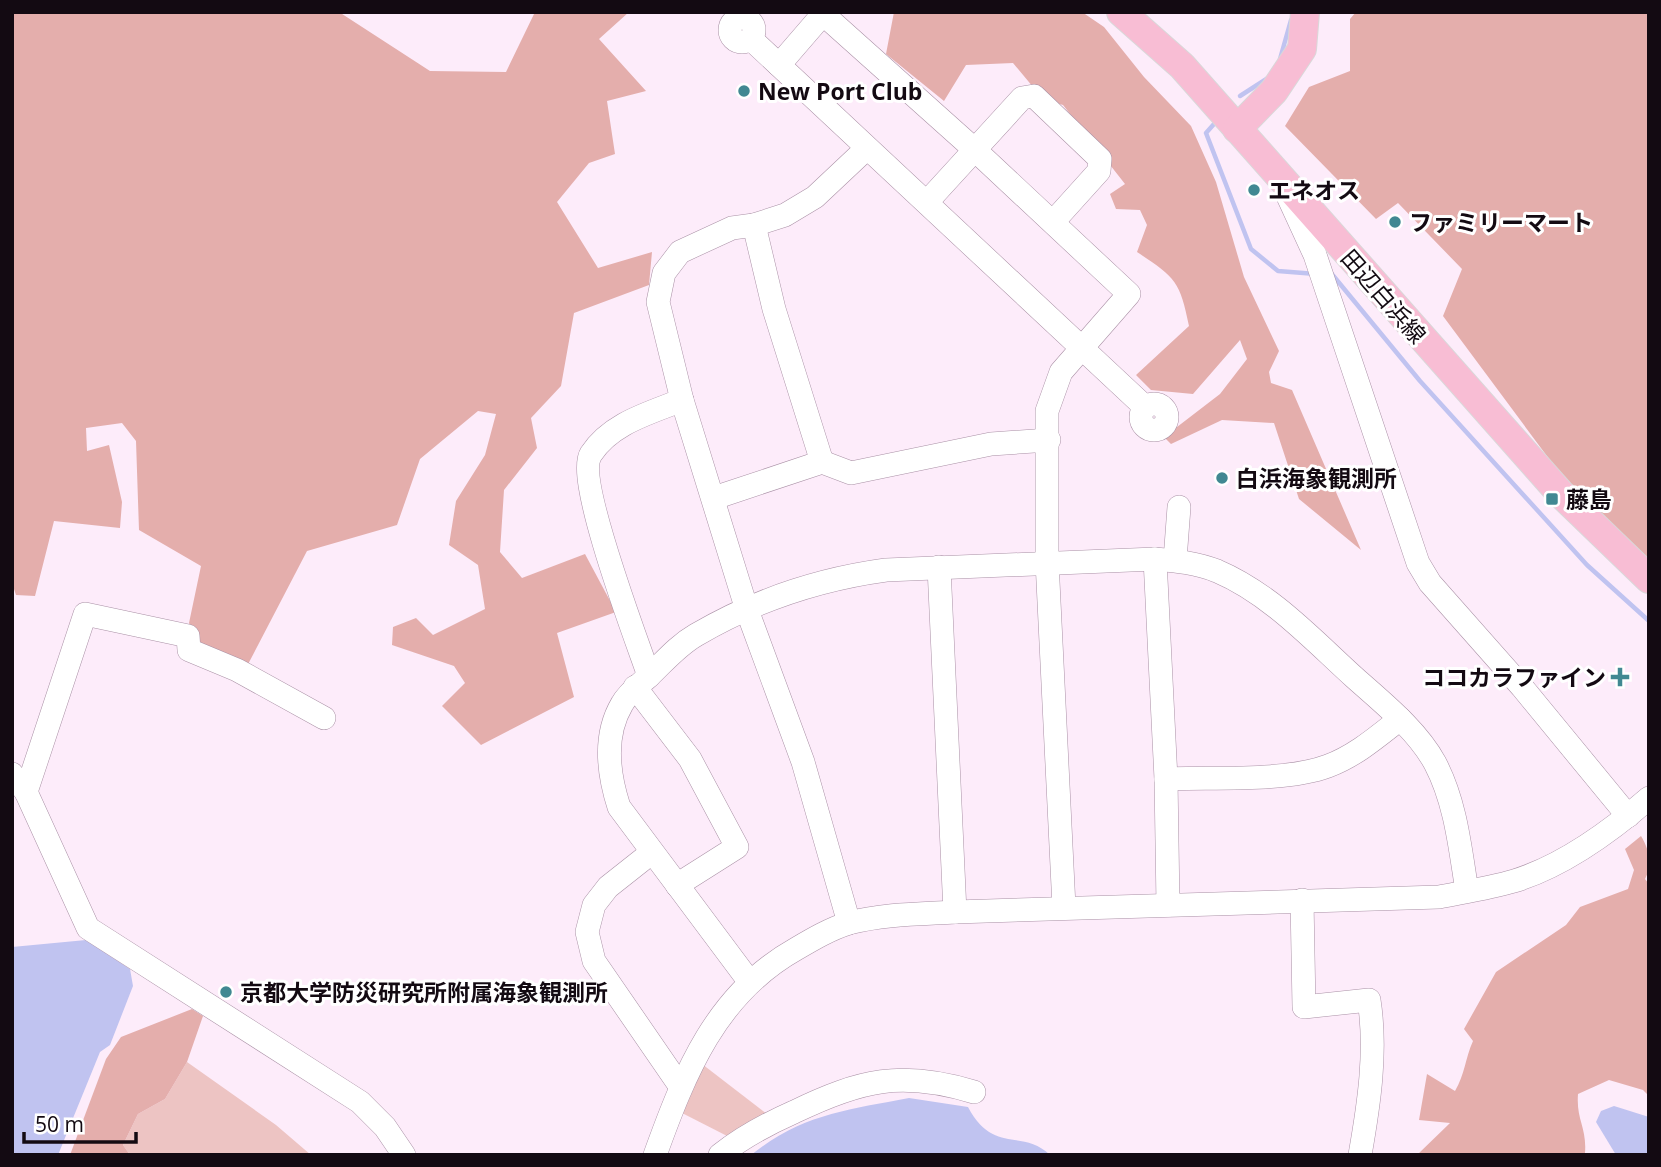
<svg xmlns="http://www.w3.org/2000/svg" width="1661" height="1167" viewBox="0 0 1661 1167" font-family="'Open Sans','Noto Sans JP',sans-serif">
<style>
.green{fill:#edc4c3}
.forest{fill:#e4aeac}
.water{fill:#c0c3f0}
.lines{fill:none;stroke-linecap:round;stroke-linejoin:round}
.stream{stroke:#c0c3f0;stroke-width:4.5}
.minor-casing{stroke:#aa91a6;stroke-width:24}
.major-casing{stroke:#d9d8d9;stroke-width:30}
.minor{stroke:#fff;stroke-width:23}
.major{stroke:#f8bdd4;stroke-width:28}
.poi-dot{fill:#418892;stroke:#fff;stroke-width:2.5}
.labels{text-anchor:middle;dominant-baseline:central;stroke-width:6;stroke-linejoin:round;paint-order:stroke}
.poi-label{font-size:23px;font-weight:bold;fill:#130a12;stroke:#fff;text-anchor:start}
.street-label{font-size:23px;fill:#130a12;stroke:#fff}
</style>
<rect width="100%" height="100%" fill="#fdecfa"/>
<g class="green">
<path d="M187 1062 276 1125 311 1155H130L123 1145 138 1114 165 1099Z"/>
<path d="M702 1064 767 1114 733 1139 682 1113Z"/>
</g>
<g class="forest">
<path d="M12 12H339L430 71 506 72 535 12H629L599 39 646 91 607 101 615 154 589 163 557 202 598 268 652 252 649 285 574 313 561 386 531 418 537 448 504 490 500 552 522 578 585 554 616 612 557 633 574 697 481 745 442 706 465 683 454 666 392 645 393 627 416 618 433 635 485 609 478 565 449 545 456 501 485 455 496 414 478 411 420 459 397 525 307 551 245 670 192 648 193 634 189 623 201 566 139 530 136 441 122 423 86 428 87 451 109 445 122 502 120 528 54 521 35 596 16 595 12 583Z"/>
<path d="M894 12H1082L1104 27 1144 77 1191 126 1216 182 1244 277 1279 351 1269 372 1271 383 1292 390 1361 550 1299 499 1274 423 1222 420 1171 444 1164 437 1220 394 1247 359 1240 340 1193 394 1151 390 1136 375 1189 326C1180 281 1175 277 1137 252L1147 225 1140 210 1116 209 1110 194 1125 184 1063 105 1043 99 1013 63 966 65 944 101 886 54Z"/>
<path d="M1356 12H1649V559L1561 475 1443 316 1462 269 1398 203 1376 219 1285 126 1309 87 1350 71V19Z"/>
<path d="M1641 836C1649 849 1653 865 1645 879L1649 884V1096L1643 1090 1609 1080 1578 1094C1576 1120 1587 1127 1585 1153L1588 1155H1417L1450 1123 1419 1120 1427 1074 1455 1091C1465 1074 1465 1059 1473 1041L1464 1029 1496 972 1566 925 1580 907 1628 889 1634 870 1625 849Z"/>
<path d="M192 1009 203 1016 187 1062 165 1099 138 1114 123 1145 130 1155H70L106 1059 121 1037Z"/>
</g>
<g class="water">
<path d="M86 940 130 969 133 986 110 1045 100 1052 58 1155H12V947Z"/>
<path d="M909 1098 968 1107C993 1155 1023 1128 1050 1155H751C802 1114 847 1110 909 1098Z"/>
<path d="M1614 1106 1649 1117V1155H1616L1596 1122 1601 1111Z"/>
</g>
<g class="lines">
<g class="stream">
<path d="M1280 59 1291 20"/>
<path d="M1240 96 1268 78"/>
<path d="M1214 124 1206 133 1251 249 1278 271 1316 274"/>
<path d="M1331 273 1420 381 1587 565 1649 621"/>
</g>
<defs>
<g id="minor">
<circle cx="742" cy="30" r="12"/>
<path d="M751 39 1145 407"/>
<path d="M779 65 823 14 975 150 1129 294 1061 372 1047 411V561L1064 907"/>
<path d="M1286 192 1315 255 1418 563 1430 583 1522 687 1628 816"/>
<path d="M927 202 1022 98 1034 96 1100 159 1099 171 1053 222"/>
<path d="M754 225 774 309 822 462"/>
<circle cx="1154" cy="417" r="13"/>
<path d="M714 498 822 462 851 473 991 444 1049 440"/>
<path d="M1155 559 1166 779 1168 905"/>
<path d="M1175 560 1179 507"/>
<path d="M939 567 955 912"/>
<path d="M649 676C637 641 575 479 591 454 611 423 650 413 682 400"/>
<path d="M635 687 690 759 737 847 677 885"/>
<path d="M12 774 26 792 88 928 360 1102 385 1127 404 1155"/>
<path d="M1166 779C1212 777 1286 782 1328 766 1355 756 1377 737 1400 719"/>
<path d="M26 792 85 614 188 636 189 650 237 670 324 718"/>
<path d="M651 853 608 887 594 905 587 932 594 961 680 1086"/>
<path d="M1302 900 1304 1007 1369 1000C1377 1051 1369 1104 1360 1155"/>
<path d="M849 923 803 762 747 610 682 400 658 302 664 273 680 252 732 228 754 225 785 215 815 197 866 149"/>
<path d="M749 981 619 807C608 773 603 736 622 704 628 693 639 685 648 677 664 662 677 646 696 635 754 601 820 579 886 570L1155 559C1177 561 1197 563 1217 571 1271 594 1313 640 1355 678 1383 703 1417 730 1435 763 1456 803 1460 848 1467 891"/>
<path d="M655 1155C685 1072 716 994 796 949 813 939 830 929 849 923 883 914 920 914 955 912L1439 897C1464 892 1490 888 1514 881 1563 866 1611 831 1649 798"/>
<path d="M720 1155C744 1136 767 1124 794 1112 860 1080 901 1070 974 1092"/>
</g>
<g id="major">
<path d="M1121 12 1182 66 1560 493 1649 579"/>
<path d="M1237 129 1274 91 1302 49 1305 12"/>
</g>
</defs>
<use href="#minor" class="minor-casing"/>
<use href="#major" class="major-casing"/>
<use href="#minor" class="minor"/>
<use href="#major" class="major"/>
</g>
<g class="poi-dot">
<circle cx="744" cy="91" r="7"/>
<circle cx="1254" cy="190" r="7"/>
<circle cx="1395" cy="222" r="7"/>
<circle cx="1222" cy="478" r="7"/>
<rect x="1545" y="492" width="14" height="14" rx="3.5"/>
<path d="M1616.5 666.5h7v7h7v7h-7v7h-7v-7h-7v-7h7z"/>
<circle cx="226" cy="992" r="7"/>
</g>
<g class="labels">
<g class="poi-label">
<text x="758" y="91">New Port Club</text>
<text x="1268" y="190">エネオス</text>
<text x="1409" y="222">ファミリーマート</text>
<text x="1236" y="478">白浜海象観測所</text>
<text x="1566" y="499">藤島</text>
<text x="1606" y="677" text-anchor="end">ココカラファイン</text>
<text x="240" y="992">京都大学防災研究所附属海象観測所</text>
</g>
<g class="street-label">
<text transform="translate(1384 296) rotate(49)">田辺白浜線</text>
</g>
</g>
<rect width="1661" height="1167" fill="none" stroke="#130a12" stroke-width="28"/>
<path d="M24 1132v10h112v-10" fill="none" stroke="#130a12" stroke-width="3.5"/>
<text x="35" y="1132" font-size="21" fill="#130a12" stroke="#ffffff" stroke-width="5" paint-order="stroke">50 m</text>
</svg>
